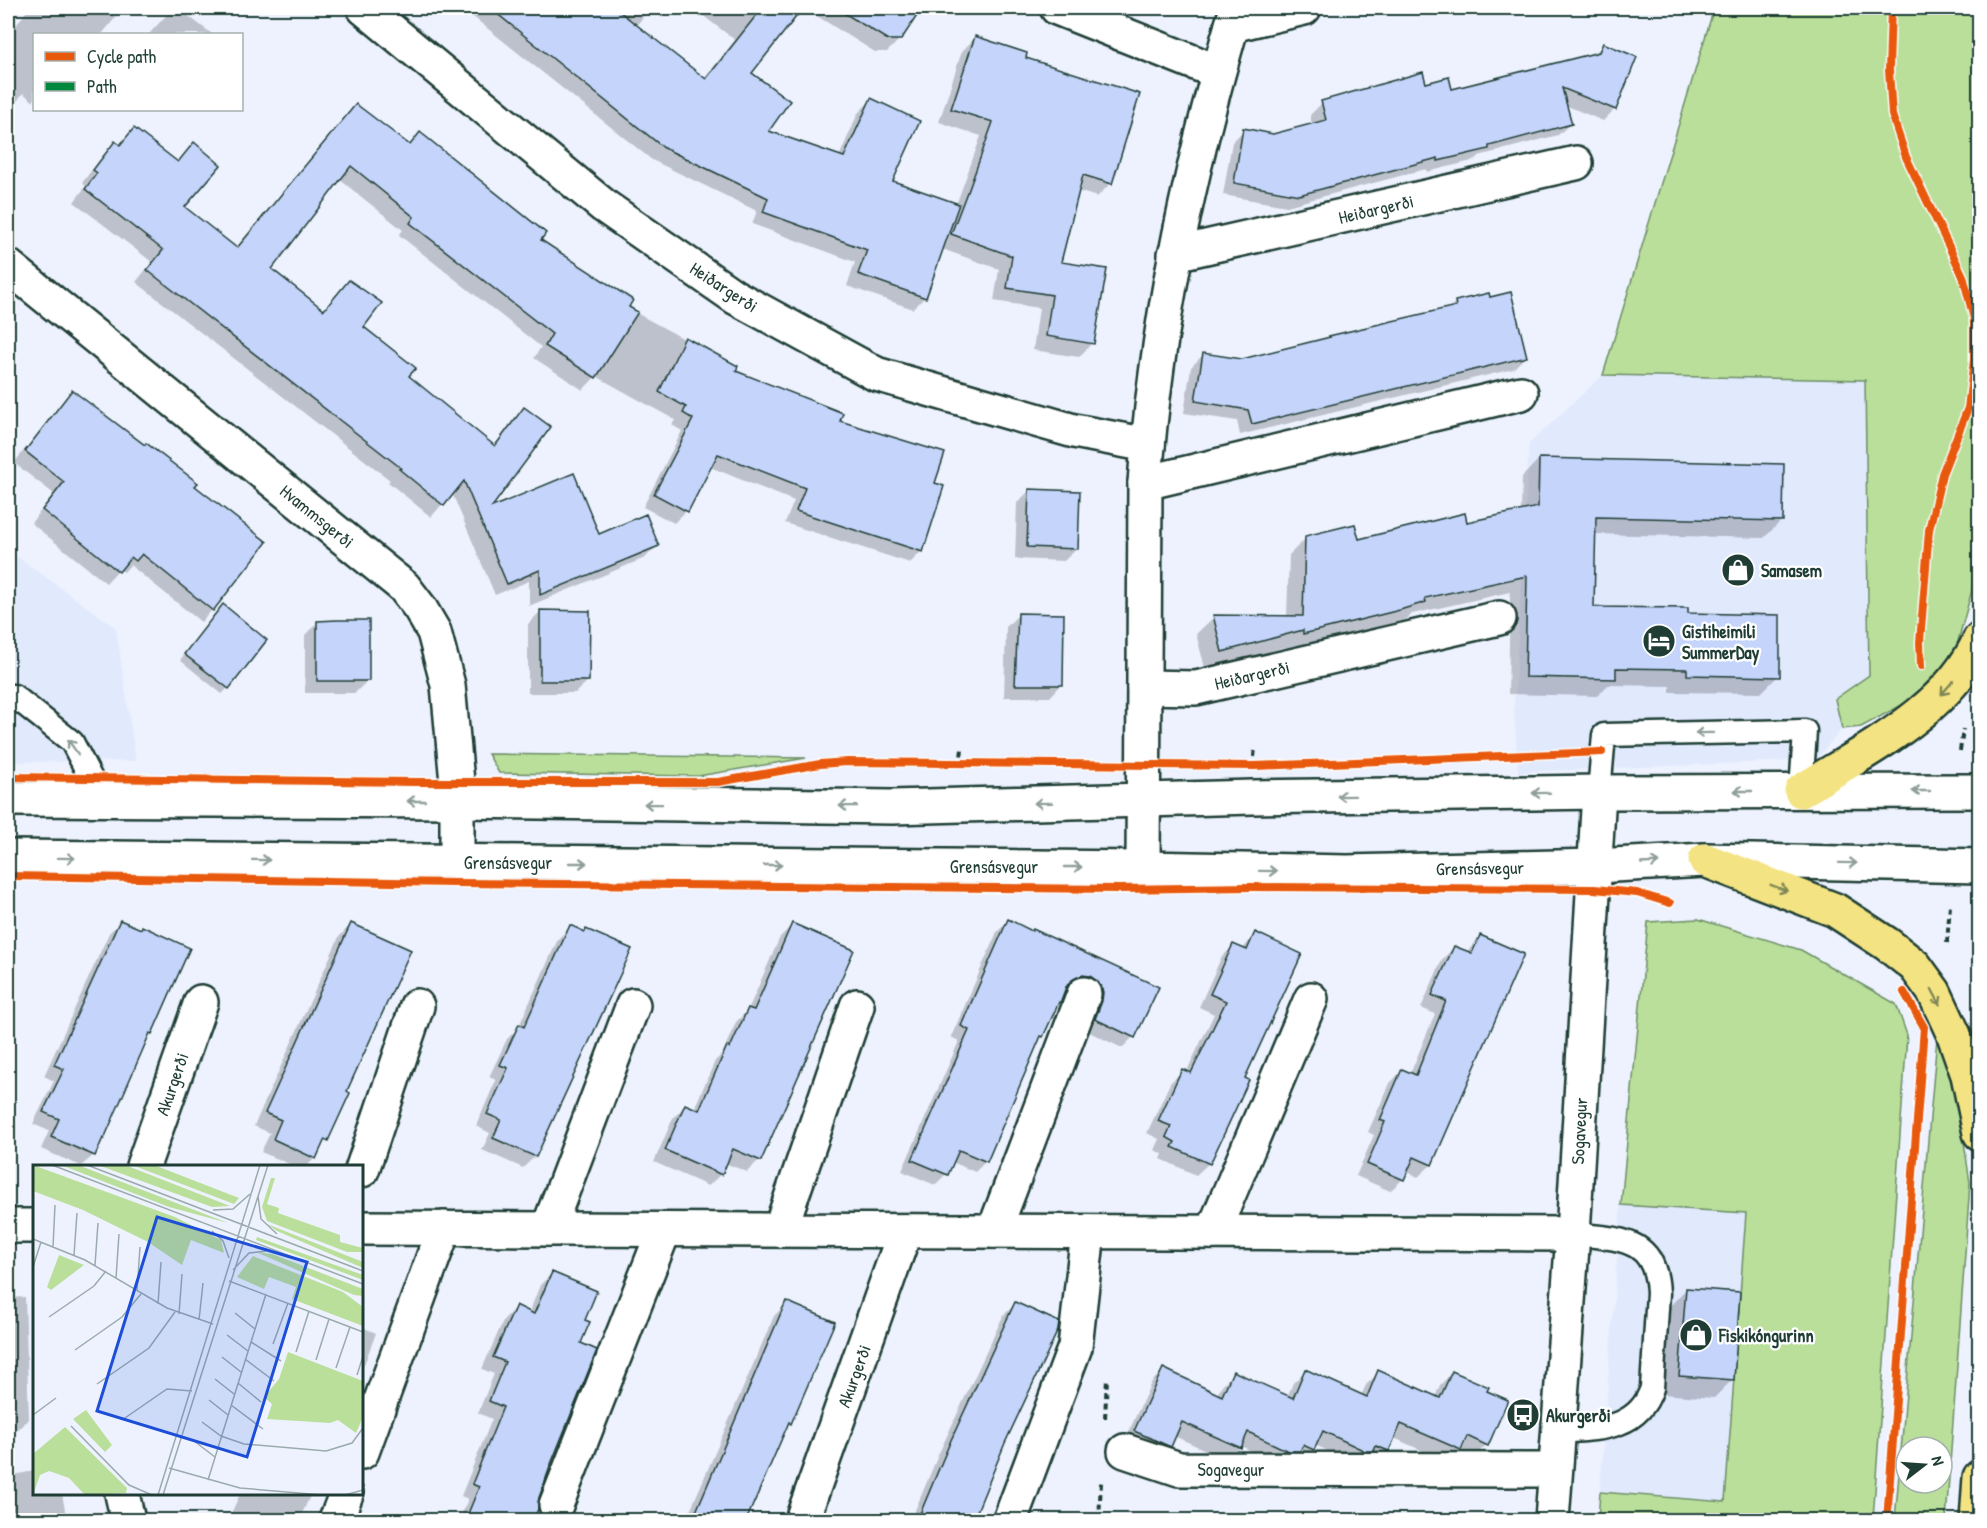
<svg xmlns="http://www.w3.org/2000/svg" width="1987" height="1528" viewBox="0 0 1987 1528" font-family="'Patrick Hand',sans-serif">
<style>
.built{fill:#e1e9fd}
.green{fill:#badf9a;stroke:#6c8e67;stroke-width:1.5;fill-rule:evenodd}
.shadow{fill:#0003}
.building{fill:#c4d4fb;stroke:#1f3d34;stroke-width:1.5}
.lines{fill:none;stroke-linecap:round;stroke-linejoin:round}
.service-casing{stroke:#1f3d34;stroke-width:27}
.minor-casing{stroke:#1f3d34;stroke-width:38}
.secondary-casing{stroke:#1f3d34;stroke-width:38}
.trunk-casing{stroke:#1f3d34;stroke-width:38}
.path{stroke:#1f3d34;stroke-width:4;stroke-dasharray:6 4.5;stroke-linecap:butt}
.service{stroke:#fff;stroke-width:22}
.minor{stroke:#fff;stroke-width:33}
.secondary{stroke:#fff;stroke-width:33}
.trunk{stroke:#f4e382;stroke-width:33}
.quiet{stroke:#00873e;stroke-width:6;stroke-dasharray:12 6;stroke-linecap:butt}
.cycleway-casing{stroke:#fff;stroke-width:11}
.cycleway{stroke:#e8590c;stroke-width:8}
.oneway{stroke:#7f8857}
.oneway2{stroke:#8f9e9a}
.labels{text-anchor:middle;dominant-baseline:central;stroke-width:4.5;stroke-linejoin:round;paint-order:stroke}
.street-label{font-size:18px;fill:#1f3d34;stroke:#fff}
.poi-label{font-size:18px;font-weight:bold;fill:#1f3d34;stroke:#fff;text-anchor:start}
.inset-road{fill:none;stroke:#9baaad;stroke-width:1.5}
.view{fill:#1d4ed8;fill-opacity:0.15;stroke:#1d4ed8;stroke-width:3}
.inset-edge{fill:none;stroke:#1f3d34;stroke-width:3}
</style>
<rect width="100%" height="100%" fill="#edf2fe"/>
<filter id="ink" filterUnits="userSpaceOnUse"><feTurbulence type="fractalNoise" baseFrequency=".0167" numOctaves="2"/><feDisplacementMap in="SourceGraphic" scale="12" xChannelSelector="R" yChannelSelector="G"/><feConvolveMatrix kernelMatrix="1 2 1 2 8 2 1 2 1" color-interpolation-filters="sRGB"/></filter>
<g filter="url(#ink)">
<g class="built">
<path d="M1603 375 1865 379 1869 675 1835 699 1842 729 1816 760 1518 772 1514 706 1529 444Z"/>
<path d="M8 550 116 628 136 761 8 762Z"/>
<path d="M1621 1205 1746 1213 1725 1502 1600 1492Z"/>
</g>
<g class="green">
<path d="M1714 8H1979V445L1977 462 1972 590 1952 663 1911 700 1861 727 1842 729 1835 699 1869 675 1865 380 1603 375Z"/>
<path d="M488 754 806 758 698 776 499 773Z"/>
<path d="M1698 919 1801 950 1896 1004 1907 1035 1873 1520H1598L1600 1492 1725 1502 1746 1213 1621 1205 1648 922Z"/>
<path d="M1938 1026 1958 1102 1970 1183 1946 1520H1895ZM1906 1447H1942V1483H1906Z"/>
</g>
<g class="shadow">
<path d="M29 8H104L116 17 102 34H34V102L23 93 8 113V36Z"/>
<path d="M173 8H178L212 34H149Z"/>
<path d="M462 8H650L636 26 704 79 735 40 693 8H801L749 74 767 131 839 157 858 113 871 100 891 182 956 205 981 136 939 122 962 51 976 37 1024 59 1111 183 1097 197 1078 191 1059 263 1092 343 1079 357 1033 350 1039 308 994 301 999 269 942 249 925 297 913 309 847 286 855 262 752 224 757 211 652 160Z"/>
<path d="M804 8H920L900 39 887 52H875Z"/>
<path d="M1603 45 1615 109 1603 121 1565 105 1570 124 1558 135 1479 156 1476 160 1427 172 1426 169 1287 206 1223 195 1232 142 1244 130 1273 135 1312 125 1310 115 1322 103 1425 85 1451 91 1593 55Z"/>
<path d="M356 106 408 146 421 134 539 240 627 308 736 367 734 372 838 422 933 484 922 551 910 563 785 523 794 501 710 467 686 511 674 523 643 507 682 431 672 425 675 420 596 376 583 390 534 358 541 347 399 235 403 230 339 179 270 269 323 311 350 281 362 328 407 377 493 447 512 421 524 409 488 510 598 536 657 546 645 558 529 606V581L495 595 452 493 431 517 388 482 390 480 136 282 152 262 74 202 86 186 82 183 103 155 115 143 119 146 134 130 176 163 194 144 183 207 235 249 344 118Z"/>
<path d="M1455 302 1525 357 1513 369 1240 435 1237 421 1184 413 1191 367 1203 355 1242 361 1449 309Z"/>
<path d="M72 392 193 487 212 610 201 622 130 565 124 572 119 569 106 583 31 523 54 494 14 463 61 404Z"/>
<path d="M1539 459 1782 520 1764 538 1594 534 1592 608 1687 615 1778 676 1761 693 1670 692V686L1608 685 1597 696 1508 694 1510 592 1412 614 1407 619 1382 627 1286 650V647L1205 668 1196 634 1214 617H1287L1289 555 1306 538 1358 541 1466 524 1521 512 1522 477Z"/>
<path d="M1030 490 1076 549 1064 561 1015 559 1017 503Z"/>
<path d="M541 611 588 681 575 693H528V624Z"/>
<path d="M217 612 228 688 222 694 180 660Z"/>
<path d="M1018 615 1062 684 1050 697H1004L1006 627Z"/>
<path d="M318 622 368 680 355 693H305V635Z"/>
<path d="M1008 921 1157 988 1133 1037 1122 1048 1085 1030 1080 987 1068 986 1065 988 1042 1036 1038 1040 986 1161 975 1172 952 1162 946 1174 935 1185 902 1171 959 1041 951 1037 997 932Z"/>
<path d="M120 922 188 948 151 1033 147 1038 114 1114 93 1156 81 1166 41 1149 49 1131 33 1124 54 1081 44 1076 109 933Z"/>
<path d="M351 924 345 1092 327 1140 321 1146 315 1158 307 1166H294L261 1152 270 1133 254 1126 339 937Z"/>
<path d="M792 925 759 1160 747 1172 725 1163 721 1174 708 1186 654 1162 673 1118 685 1106 694 1109 715 1061 722 1054 736 1022 748 1010 780 937Z"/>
<path d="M570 927 584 933 586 930 535 1156 523 1168 482 1150 490 1133 476 1126 496 1080 489 1077 507 1039 518 1028 558 939Z"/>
<path d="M1255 934 1243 1079 1209 1163 1196 1175 1161 1159 1163 1154 1154 1150 1159 1139 1147 1133 1170 1083 1182 1071 1186 1073 1214 1014 1199 1007 1221 958 1233 946 1242 950Z"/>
<path d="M1480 937 1522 955 1431 1165 1418 1177 1406 1171 1403 1179 1390 1191 1356 1176 1374 1135 1368 1132 1390 1083 1402 1071 1410 1074 1435 1014 1421 1008 1442 960 1454 947 1466 953Z"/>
<path d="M552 1273 583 1321 579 1344 531 1520H459L468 1499 461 1496 492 1419 478 1413 494 1374 482 1369 504 1319 516 1307 529 1313 540 1285Z"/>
<path d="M1686 1289 1732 1380 1714 1398 1661 1394 1668 1308Z"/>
<path d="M25 1297 29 1419 17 1430 8 1431V1298Z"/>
<path d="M787 1303 790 1423 784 1429 745 1520H686L774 1316Z"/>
<path d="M1015 1304 1004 1442 971 1520H911L939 1453 1003 1316Z"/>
<path d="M362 1327 376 1333 362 1370Z"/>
<path d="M1163 1370 1217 1395 1222 1385 1234 1373 1287 1397 1293 1383 1305 1371 1361 1396 1366 1385 1379 1372 1435 1397 1440 1385 1452 1373 1486 1445 1474 1457 1459 1450 1448 1462 1394 1438 1388 1450 1376 1462H1352L1315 1445 1301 1462H1275L1241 1446 1228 1460 1174 1436 1170 1446 1158 1458 1123 1444 1151 1383Z"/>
<path d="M34 1471V1494H62L67 1520H8V1476Z"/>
<path d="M240 1494H311L299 1520H228Z"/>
</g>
<g class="building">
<path d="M490 8H615L706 79 762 8H803L752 73 790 101 769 131 844 157 871 98 920 121 893 181 959 204 926 298 858 274 867 250 763 212 768 198 664 148Z"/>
<path d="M836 8H922L901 40H888Z"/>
<path d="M975 36 1027 53 1026 58 1140 94 1112 184 1083 175 1061 262 1107 269 1094 344 1046 336 1052 295 1007 288 1012 256 951 234 967 192H968L993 122 951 109Z"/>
<path d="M1603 43 1637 57 1616 110 1562 88 1572 124 1489 146V149L1438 161V158L1299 195 1234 183 1243 128 1273 134 1326 120 1321 101 1423 72 1426 83 1449 77 1452 89 1599 52Z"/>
<path d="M356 104 410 145 420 132 546 233 541 240 633 300 629 307 638 312 596 378 545 346 552 334 410 223 414 217 351 166 272 269 324 310 349 280 382 303 364 327 416 368 409 376 495 446 524 407 551 427 492 507 574 473 599 534 646 514 659 546 540 595V570L507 584 464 481 444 506 399 469 401 468 147 270 163 250 85 189 97 173 93 170 115 141 120 145 134 128 178 162 194 142 221 165 185 207 237 248Z"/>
<path d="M1511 292 1527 357 1252 424 1248 410 1195 401 1203 353 1242 359 1330 337 1329 336 1456 306 1455 301 1489 293 1490 297Z"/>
<path d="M685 337 738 366 736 371 843 413 840 421 945 453 935 483 944 486 923 552 796 511 805 488 718 454 688 512 654 494 693 419 683 413 686 407 659 392Z"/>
<path d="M72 390 145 445 146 443 198 483 195 486 267 542 213 611 142 554 136 561 131 557 119 572 42 510 64 482 25 451Z"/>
<path d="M1539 458 1784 464 1783 521 1596 517 1594 607 1688 608V613L1780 615V677L1687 675V669L1616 668V679L1525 677 1527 576 1425 598 1426 602 1400 610 1303 634V630L1222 652 1213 615 1303 616 1305 536 1355 524 1359 539 1465 513 1467 522 1538 507Z"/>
<path d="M1029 489 1080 491 1078 549 1027 547Z"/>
<path d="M223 604 267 640 229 689 184 654Z"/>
<path d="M540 610 590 611 589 681H540Z"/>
<path d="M1018 613 1064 614 1063 685H1015Z"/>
<path d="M337 620H369V681H317V621Z"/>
<path d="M1008 919 1032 931 1033 929 1159 987 1135 1038 1095 1019 1102 1001 1103 992 1098 982 1090 976 1082 975 1072 980 1066 987 1060 1003 1059 1002 1043 1037 1041 1036 987 1162 959 1150 948 1175 912 1160 969 1030 961 1026Z"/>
<path d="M120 920 141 929 142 926 190 948 152 1034 150 1033 104 1139 103 1138 95 1156 51 1137 59 1119 43 1112 64 1069 54 1065Z"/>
<path d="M351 923 411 950 347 1091 350 1093 328 1141 325 1139 316 1159 273 1139 281 1120 265 1113Z"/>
<path d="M792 923 854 950 761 1161 733 1149 722 1175 665 1150 685 1104 699 1110 727 1046 730 1048 748 1008 754 1010Z"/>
<path d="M570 925 585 932 586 929 632 949 536 1157 493 1138 501 1120 487 1114 508 1068 500 1065 519 1024 524 1027Z"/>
<path d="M1255 932 1302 954 1245 1078 1249 1080 1210 1164 1172 1147 1175 1142 1166 1137 1171 1126 1158 1121 1182 1069 1191 1073 1226 1001 1210 994 1233 944 1247 950Z"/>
<path d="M1480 935 1524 954 1432 1165 1414 1157 1404 1180 1367 1164 1385 1122 1380 1120 1402 1069 1416 1075 1446 1001 1432 995 1454 946 1472 953Z"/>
<path d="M552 1272 597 1291 585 1320 590 1322 581 1343 597 1350 551 1464 539 1498 538 1509 533 1521H465L479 1487 472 1484 503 1407 489 1401 505 1362 493 1357 516 1305 534 1314Z"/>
<path d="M1686 1288 1740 1292 1734 1380 1679 1376Z"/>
<path d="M786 1301 835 1322 791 1424 789 1422 746 1521H692Z"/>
<path d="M1015 1302 1059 1322 1058 1330 1005 1443 973 1521H917L951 1440Z"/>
<path d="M1163 1368 1222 1396 1233 1371 1293 1398 1305 1369 1367 1397 1378 1370 1440 1398 1452 1371 1489 1387 1487 1391 1508 1400 1488 1446 1467 1436 1461 1450 1401 1424 1389 1451 1376 1446 1374 1451H1365L1323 1431 1314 1450 1303 1445 1300 1451H1288L1248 1432 1241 1448 1182 1422 1171 1447 1134 1431Z"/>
</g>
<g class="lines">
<defs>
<g id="service">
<path d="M8 696H14L72 742 101 798"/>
<path d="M1599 792 1604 735 1805 731 1801 791"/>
<path d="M1558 1432C1596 1429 1638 1431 1652 1388L1658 1293C1656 1236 1618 1239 1573 1234"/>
</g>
<g id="minor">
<path d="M364 8 604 206 735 297 876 374 1074 431 1148 445"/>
<path d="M1057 8 1218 72"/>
<path d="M1232 25 1304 8"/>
<path d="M1175 254 1576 163"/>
<path d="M8 266 404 587 420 608 434 632 448 685 457 782V862"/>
<path d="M1145 483 1521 393"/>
<path d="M1144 687 1196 688 1499 618"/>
<path d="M1143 868 1145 483C1156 322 1191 162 1237 8"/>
<path d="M143 1166 201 1002"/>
<path d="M362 1170 417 1006"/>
<path d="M8 1226H34"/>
<path d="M362 1228 1573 1234"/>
<path d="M548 1229 633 1005"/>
<path d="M780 1230 857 1006"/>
<path d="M994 1231 1084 994"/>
<path d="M1213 1232 1311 999"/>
<path d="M1125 1451 1179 1469 1555 1470"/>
<path d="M362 1452 444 1228"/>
<path d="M122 1494 128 1520"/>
<path d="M556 1505 664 1230"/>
<path d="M336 1520 346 1494"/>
<path d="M802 1520 905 1231"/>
<path d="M1010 1520 1075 1347 1088 1232"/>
<path d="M1552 1520 1573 1234 1599 792"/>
</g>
<g id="secondary">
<path d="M8 799 458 801 892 807 1253 797 1599 792 1980 791"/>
<path d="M8 857 1143 868 1347 872 1595 866 1705 860 1980 866"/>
</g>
<g id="trunk">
<path d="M1801 791C1864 751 1949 711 1980 639"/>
<path d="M1705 860 1835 910 1887 944 1915 966 1934 992 1954 1035 1968 1075 1980 1133"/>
<path d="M1977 1520 1980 1477"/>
</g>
</defs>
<use href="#service" class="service-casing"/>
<use href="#minor" class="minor-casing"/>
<use href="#secondary" class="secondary-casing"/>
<use href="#trunk" class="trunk-casing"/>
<g class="path">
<path d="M1960 751 1963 729"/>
<path d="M1254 757 1255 748"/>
<path d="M960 766 962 749"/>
<path d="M1947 943 1950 905"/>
<path d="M1105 1418 1107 1378"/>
<path d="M1099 1520 1101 1482"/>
</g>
<use href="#service" class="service"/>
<use href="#minor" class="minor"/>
<use href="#secondary" class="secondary"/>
<use href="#trunk" class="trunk"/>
<path class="quiet" d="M8 189 11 191 8 200"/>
<defs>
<g id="cycleway">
<path d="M1891 8 1889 70 1892 115 1906 157 1963 276 1974 319V360L1968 408 1942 474 1929 530 1920 642 1921 666"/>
<path d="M8 777 414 782H718L820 764 847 762 1254 766 1602 752"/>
<path d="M8 876 456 883 1120 889 1251 887 1594 889 1637 893 1670 903"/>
<path d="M1887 1520 1924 1027 1904 992"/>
</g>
</defs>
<use href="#cycleway" class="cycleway-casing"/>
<use href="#cycleway" class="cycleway"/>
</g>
<defs><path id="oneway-shaft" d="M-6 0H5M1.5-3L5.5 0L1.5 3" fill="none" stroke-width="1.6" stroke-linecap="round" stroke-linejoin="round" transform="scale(1.5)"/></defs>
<g class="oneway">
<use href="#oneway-shaft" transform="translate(1947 688) rotate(131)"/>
<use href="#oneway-shaft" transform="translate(1779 888) rotate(21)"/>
<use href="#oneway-shaft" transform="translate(1936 997) rotate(62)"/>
</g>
<g class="oneway2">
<use href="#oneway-shaft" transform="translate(1704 733) rotate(179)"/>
<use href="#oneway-shaft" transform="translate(73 747) rotate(-125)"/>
<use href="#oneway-shaft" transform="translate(1743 791) rotate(180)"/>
<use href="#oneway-shaft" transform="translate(1921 791) rotate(180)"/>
<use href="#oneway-shaft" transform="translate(1541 793) rotate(179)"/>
<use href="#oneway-shaft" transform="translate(1346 796) rotate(179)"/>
<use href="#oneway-shaft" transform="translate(416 801) rotate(-180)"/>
<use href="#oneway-shaft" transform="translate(1043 803) rotate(179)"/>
<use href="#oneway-shaft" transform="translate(653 804) rotate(-179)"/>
<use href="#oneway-shaft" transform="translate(848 806) rotate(-179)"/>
<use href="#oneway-shaft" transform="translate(66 858) rotate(1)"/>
<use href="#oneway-shaft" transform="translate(261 860) rotate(1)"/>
<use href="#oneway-shaft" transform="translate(578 863)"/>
<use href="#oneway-shaft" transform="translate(1650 863) rotate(-3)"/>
<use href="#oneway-shaft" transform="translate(1848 863) rotate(1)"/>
<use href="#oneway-shaft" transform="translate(773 865)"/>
<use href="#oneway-shaft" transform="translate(1073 867)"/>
<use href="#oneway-shaft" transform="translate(1268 871) rotate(1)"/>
</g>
</g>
<defs>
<symbol id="shop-disc" viewBox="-11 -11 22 22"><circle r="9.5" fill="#1f3d34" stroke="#fff"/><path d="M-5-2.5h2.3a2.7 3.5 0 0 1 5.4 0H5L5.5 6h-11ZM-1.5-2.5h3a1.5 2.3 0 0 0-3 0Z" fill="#fff"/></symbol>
<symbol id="hotel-disc" viewBox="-11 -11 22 22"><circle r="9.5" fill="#1f3d34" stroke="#fff"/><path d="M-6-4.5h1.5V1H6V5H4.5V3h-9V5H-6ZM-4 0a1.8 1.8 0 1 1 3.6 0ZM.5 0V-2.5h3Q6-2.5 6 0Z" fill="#fff"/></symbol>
<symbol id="bus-disc" viewBox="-11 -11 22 22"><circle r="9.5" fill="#1f3d34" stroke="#fff"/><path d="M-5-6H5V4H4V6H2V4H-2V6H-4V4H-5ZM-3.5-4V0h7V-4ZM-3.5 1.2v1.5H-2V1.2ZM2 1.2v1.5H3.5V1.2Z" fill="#fff"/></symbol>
</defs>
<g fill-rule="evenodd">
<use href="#shop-disc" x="1719" y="551" width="38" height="38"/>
<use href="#hotel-disc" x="1640" y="622" width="38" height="38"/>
<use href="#shop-disc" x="1677" y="1316" width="38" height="38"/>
<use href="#bus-disc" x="1504" y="1396" width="38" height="38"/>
</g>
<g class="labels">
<g class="street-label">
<text transform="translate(1376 209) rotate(-13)">Heiðargerði</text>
<text transform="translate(724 287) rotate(33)">Heiðargerði</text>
<text transform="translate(317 516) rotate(39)">Hvammsgerði</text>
<text transform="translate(1252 675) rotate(-13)">Heiðargerði</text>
<text x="508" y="862">Grensásvegur</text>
<text x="994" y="866">Grensásvegur</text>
<text transform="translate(1480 868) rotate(-1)">Grensásvegur</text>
<text transform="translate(172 1084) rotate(-71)">Akurgerði</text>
<text transform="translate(1579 1131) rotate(-87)">Sogavegur</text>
<text transform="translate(854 1376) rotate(-70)">Akurgerði</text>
<text x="1231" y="1469">Sogavegur</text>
</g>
<g class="poi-label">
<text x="1761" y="570">Samasem</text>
<text x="1682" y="631">Gistiheimili<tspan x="1682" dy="21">SummerDay</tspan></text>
<text x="1719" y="1335">Fiskikóngurinn</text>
<text x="1546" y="1415">Akurgerði</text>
</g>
</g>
<g transform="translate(33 1165)">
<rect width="330" height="330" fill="#edf2fe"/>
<path d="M0 0 142 52 188 75 191 88 158 75 149 100 115 77 50 45 0 26ZM28 0H45L195 58 136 42ZM65 0H92L197 41 179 42ZM99 0H121L206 33 201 39ZM238 13H242L234 39 246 43 245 48 307 70V77L330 83V87H314L234 56 229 42ZM234 59 330 97V103L244 66ZM224 72 330 110V115L223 75ZM223 87 239 89 330 124V131L321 130ZM26 90 51 100 18 125 14 122ZM220 91 310 127 330 142V161L259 134 263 122 236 112 231 124 204 112ZM255 187 330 216V252L323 268 305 255 297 258 234 254 239 239 231 232 246 214ZM53 245 79 280 72 287 40 254ZM32 262 94 323 93 328 52 330 36 313 16 306 7 310 0 330V289Z" fill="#badf9a"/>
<path class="inset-road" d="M19 0 330 119M54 0 330 106M225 31 228 54 244 69M180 45 200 44 217 29M179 66 190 76 196 93M0 74 52 95 134 143 180 159M20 82 22 40M41 90 44 48M62 100 65 58M0 102 8 77M200 105 216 88 233 86M83 113 86 69M196 116 330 167M104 126 107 82M125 139 128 97M202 148 222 164M146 149 149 109M16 152 61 121 73 106M166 155 170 118M194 170 215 186M218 177 248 196M240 179 255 138M42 185 89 152 108 129M263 187 276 146M189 192 208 207M212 194 241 216M283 195 296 154M303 203 317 162M324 210 330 191M182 214 201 229M205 218 228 237M64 219 116 183 142 147M176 235 195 250M198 240 230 264M0 250 23 233M89 255 134 224 159 226M169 257 188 271 211 279 293 286 319 278 330 263M38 261 96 320 119 330M161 276 182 292M136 303 207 323 289 330M175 315 233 129M125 330 227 0M130 330 235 0M312 330 330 325"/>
<path class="view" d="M124 52 274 97 214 292 64 246Z"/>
<rect width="330" height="330" class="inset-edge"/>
</g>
<rect width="1987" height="1528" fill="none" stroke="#fff" stroke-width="30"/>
<rect x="15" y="15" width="1957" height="1498" fill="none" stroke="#1f3d34" stroke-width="2" filter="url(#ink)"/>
<rect x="33" y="33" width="210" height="78" fill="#ffffff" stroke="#a5b1ae" stroke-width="1.5"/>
<rect x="45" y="52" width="30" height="9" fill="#e8590c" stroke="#a5b1ae" stroke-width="1.5"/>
<text x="87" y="63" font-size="18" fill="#1f3d34">Cycle path</text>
<rect x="45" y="82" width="30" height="9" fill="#00873e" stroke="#a5b1ae" stroke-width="1.5"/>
<text x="87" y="93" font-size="18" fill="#1f3d34">Path</text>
<g transform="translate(1924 1465) rotate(73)"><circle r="28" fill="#ffffff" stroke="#a5b1ae" stroke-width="1.5"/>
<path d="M0-4.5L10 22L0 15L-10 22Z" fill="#1f3d34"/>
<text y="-9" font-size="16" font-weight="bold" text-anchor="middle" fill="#1f3d34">N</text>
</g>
</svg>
